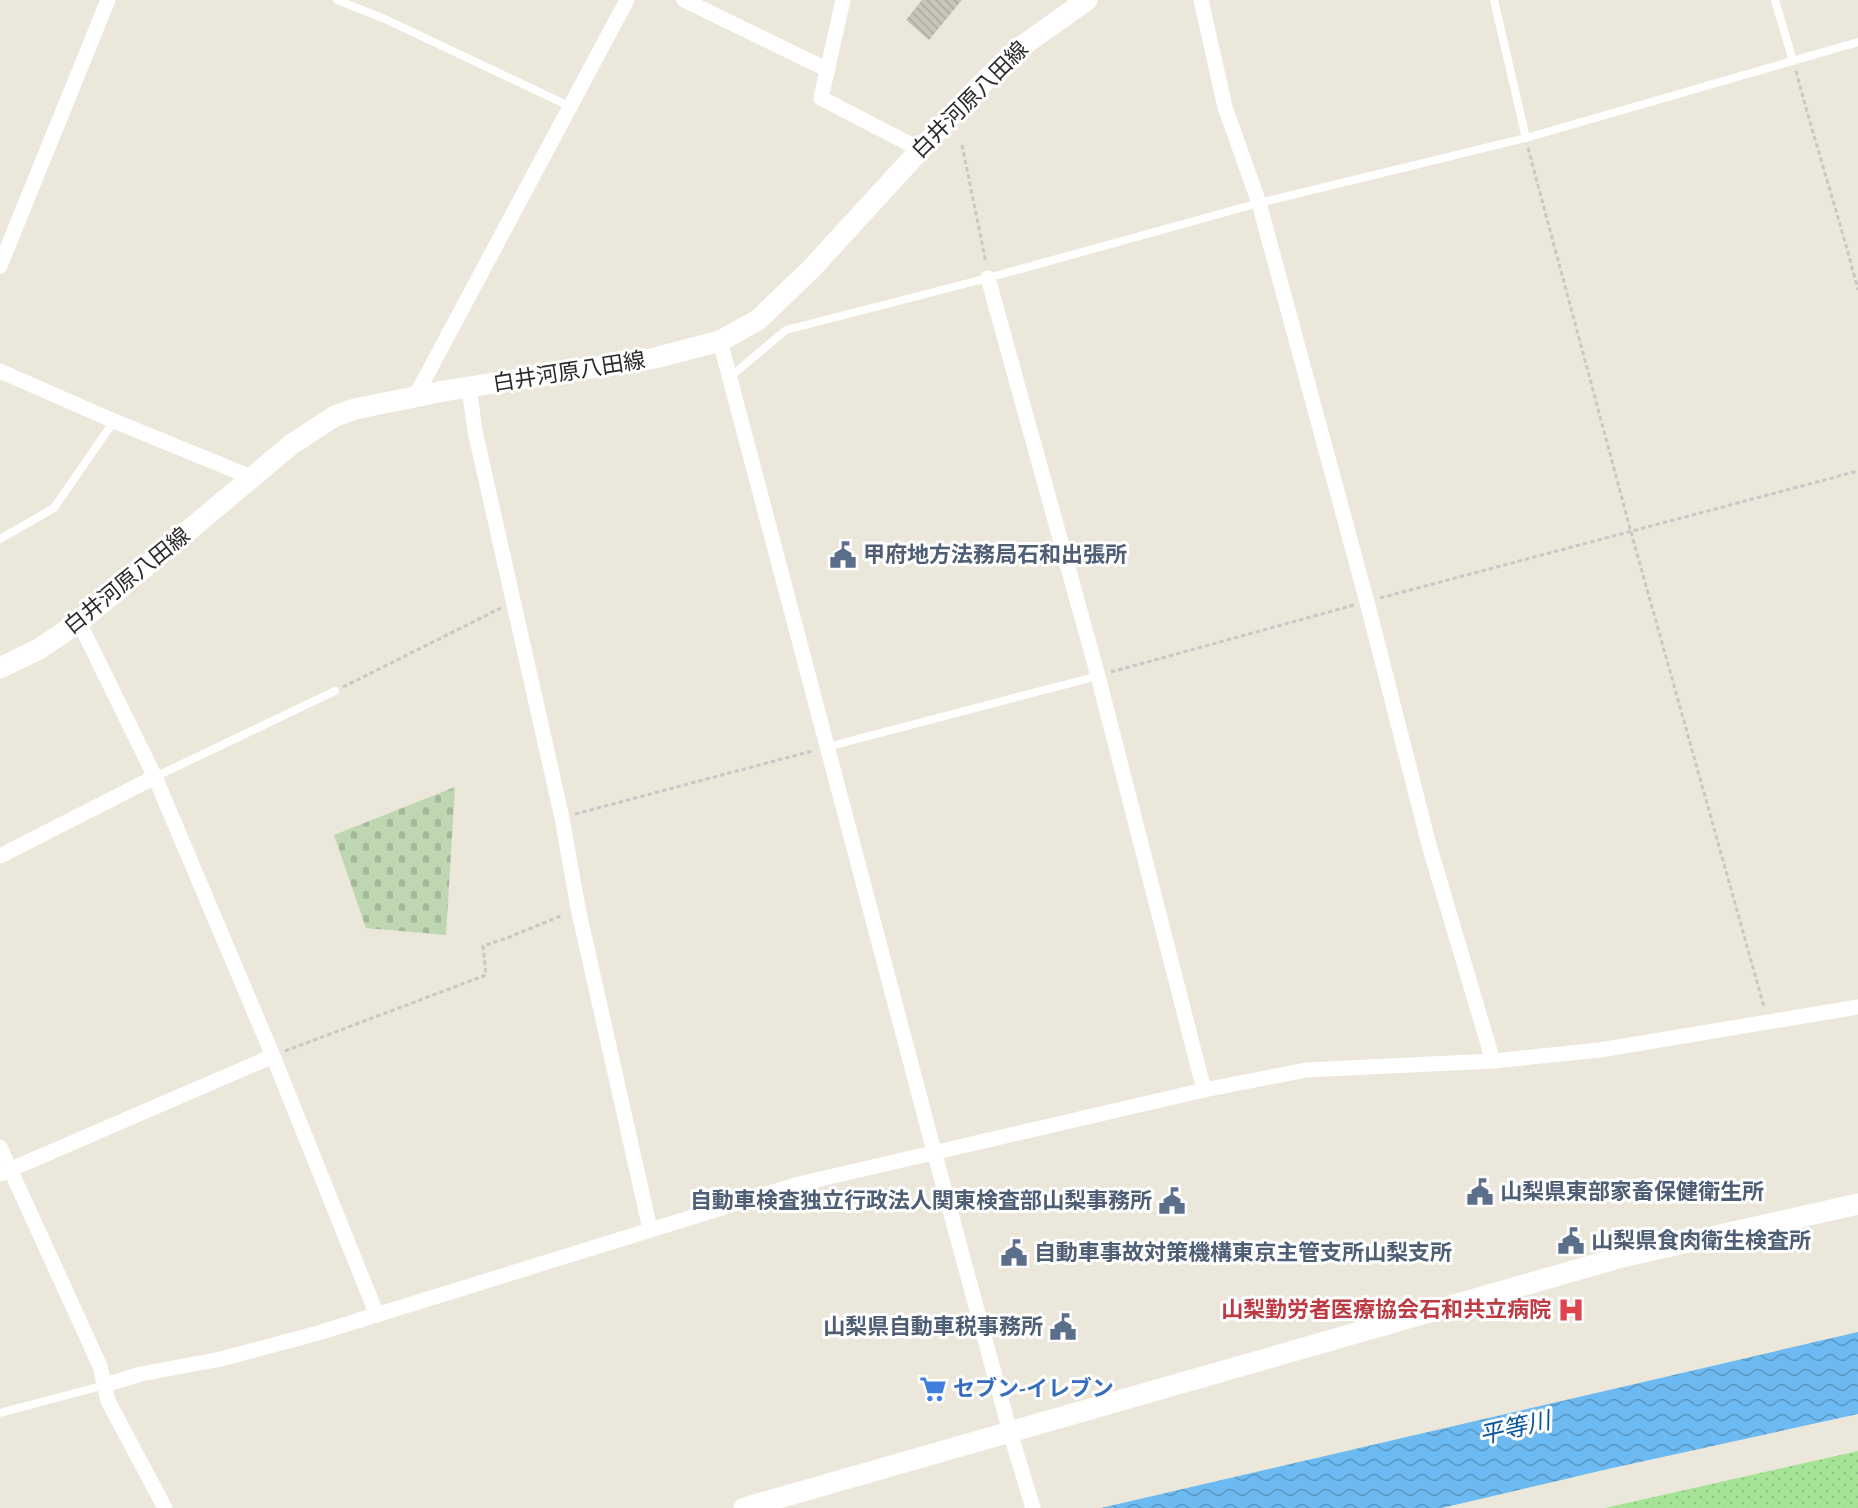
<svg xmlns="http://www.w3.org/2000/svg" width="1858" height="1508" viewBox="0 0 1858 1508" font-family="'Alegreya Sans','Noto Sans JP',sans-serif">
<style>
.green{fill:url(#green-dots)}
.cemetery{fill:url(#cemetery-stones)}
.water{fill:url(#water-waves)}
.building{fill:url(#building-back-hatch)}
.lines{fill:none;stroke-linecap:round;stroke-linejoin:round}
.path{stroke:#c8c8c8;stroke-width:3;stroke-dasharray:4.5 3;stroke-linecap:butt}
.lane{stroke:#fff;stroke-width:8}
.street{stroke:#fff;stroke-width:15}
.secondary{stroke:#fff;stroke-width:21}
.labels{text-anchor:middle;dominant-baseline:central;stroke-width:6;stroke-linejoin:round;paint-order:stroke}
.street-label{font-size:22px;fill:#2a2a2a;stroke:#fff}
.service-label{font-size:22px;font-weight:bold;fill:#4e5e75;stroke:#fff;text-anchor:start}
.health-label{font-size:22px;font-weight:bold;fill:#be3a42;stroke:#fff;text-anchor:end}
.shop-label{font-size:22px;font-weight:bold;fill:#366cbe;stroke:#fff;text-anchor:start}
.water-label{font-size:24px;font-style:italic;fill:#0b559d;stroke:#fff}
</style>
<defs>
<pattern id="green-dots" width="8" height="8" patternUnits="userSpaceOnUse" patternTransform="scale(1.5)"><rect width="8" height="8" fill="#a5e497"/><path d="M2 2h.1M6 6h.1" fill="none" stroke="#8ec482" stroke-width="1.8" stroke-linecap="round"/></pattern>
<pattern id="cemetery-stones" width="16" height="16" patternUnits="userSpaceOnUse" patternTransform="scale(1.5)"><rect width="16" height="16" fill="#bed6b2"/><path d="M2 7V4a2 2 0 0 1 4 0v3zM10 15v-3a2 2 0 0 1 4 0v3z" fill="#a3b899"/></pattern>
<pattern id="water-waves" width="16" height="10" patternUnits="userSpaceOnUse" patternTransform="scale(1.5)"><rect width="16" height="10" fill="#6cbaf1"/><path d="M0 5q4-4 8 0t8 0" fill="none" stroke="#5997c3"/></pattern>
<pattern id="building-back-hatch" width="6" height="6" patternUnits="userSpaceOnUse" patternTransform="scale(1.5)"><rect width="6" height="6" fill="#c7c5ba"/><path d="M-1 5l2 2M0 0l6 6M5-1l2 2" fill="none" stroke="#aba9a0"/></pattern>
</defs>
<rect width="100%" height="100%" fill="#ece7db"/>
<path class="green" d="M1858 1451V1508H1605Z"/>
<path class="cemetery" d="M455 787 446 935 366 928 334 835Z"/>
<path class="water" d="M1858 1332V1414L1608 1469 1442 1508H1101Z"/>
<path class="building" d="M922 0H962L929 40 906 20Z"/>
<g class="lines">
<g class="path">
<path d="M1796 71C1815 144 1839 216 1858 290"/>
<path d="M962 145 986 263"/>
<path d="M1528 148 1631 532 1764 1007"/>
<path d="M1380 598 1858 471"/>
<path d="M1111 672 1354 605"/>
<path d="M343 687 501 608"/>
<path d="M575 814 812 751"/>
<path d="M285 1051 486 975 483 946 507 938 563 915"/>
</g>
<g class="lane">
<path d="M337 0 385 19 569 106"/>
<path d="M1494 0 1526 138"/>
<path d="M1775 0 1793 61"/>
<path d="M730 377 786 330 988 278 1259 203 1526 138 1858 42"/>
<path d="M0 539 54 508 114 421"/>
<path d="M827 747 1098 676"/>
<path d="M155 777 335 691"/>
<path d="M0 1413 105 1385"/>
</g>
<g class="street">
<path d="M684 0 828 70"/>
<path d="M843 0 821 98 921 150"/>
<path d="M1201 0 1225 107 1259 203 1367 602 1429 845 1493 1061"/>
<path d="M0 266 108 0"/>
<path d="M988 278 1098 676 1204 1090"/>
<path d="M720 341 934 1151 1010 1432 1033 1508"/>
<path d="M0 371 114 421 251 477"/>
<path d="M469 387 475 431 562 818 578 908 650 1229"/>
<path d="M415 397 627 0"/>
<path d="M79 622 155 777 273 1056 377 1315"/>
<path d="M0 856 155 777"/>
<path d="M0 1147 100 1366 108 1401 165 1508"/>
<path d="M0 1174 273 1056"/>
<path d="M105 1385 141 1374 221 1359 318 1333 799 1184 1204 1090 1306 1070 1493 1061 1600 1050 1858 1007"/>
</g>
<g class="secondary">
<path d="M0 668 39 649 79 622 292 444 335 416 355 409 444 391 655 358 720 341 758 320 812 268 965 101 1001 65 1025 44 1087 0"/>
<path d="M744 1508 1622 1257 1858 1204"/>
</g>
</g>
<defs>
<symbol id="civic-bare" viewBox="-9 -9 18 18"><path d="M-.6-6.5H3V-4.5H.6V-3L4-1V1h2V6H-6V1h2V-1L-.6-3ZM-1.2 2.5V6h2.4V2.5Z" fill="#5c6f8a" stroke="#fff" stroke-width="2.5" paint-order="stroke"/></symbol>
<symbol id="hospital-bare" viewBox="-9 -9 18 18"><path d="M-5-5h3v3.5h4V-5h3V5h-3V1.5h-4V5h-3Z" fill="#e0444e" stroke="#fff" stroke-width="2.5" paint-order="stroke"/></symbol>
<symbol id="supermarket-bare" viewBox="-9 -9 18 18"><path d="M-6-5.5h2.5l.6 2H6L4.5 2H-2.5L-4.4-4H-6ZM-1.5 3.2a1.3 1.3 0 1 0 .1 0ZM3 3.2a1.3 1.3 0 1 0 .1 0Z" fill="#3f7fe0" stroke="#fff" stroke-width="2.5" paint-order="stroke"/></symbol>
</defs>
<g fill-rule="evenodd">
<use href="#civic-bare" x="824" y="536" width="38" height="38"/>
<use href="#civic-bare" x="1461" y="1173" width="38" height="38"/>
<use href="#civic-bare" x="1153" y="1182" width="38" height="38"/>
<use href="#civic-bare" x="1552" y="1222" width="38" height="38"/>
<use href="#civic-bare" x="995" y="1234" width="38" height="38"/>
<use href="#hospital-bare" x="1552" y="1291" width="38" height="38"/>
<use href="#civic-bare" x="1044" y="1308" width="38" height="38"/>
<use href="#supermarket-bare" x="914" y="1370" width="38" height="38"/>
</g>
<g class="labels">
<g class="street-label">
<text transform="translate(970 100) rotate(-45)">白井河原八田線</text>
<text transform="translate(569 372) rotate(-9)">白井河原八田線</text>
<text transform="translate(127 581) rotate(-39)">白井河原八田線</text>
</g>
<g class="service-label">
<text x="863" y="555">甲府地方法務局石和出張所</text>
<text x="1500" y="1192">山梨県東部家畜保健衛生所</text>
<text x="1152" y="1201" text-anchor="end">自動車検査独立行政法人関東検査部山梨事務所</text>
<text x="1591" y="1241">山梨県食肉衛生検査所</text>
<text x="1034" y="1253">自動車事故対策機構東京主管支所山梨支所</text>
<text x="1043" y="1327" text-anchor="end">山梨県自動車税事務所</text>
</g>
<g class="health-label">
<text x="1551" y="1310">山梨勤労者医療協会石和共立病院</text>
</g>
<g class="shop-label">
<text x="953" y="1389">セブン-イレブン</text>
</g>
<g class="water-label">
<text transform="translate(1515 1429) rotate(-13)">平等川</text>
</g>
</g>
</svg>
